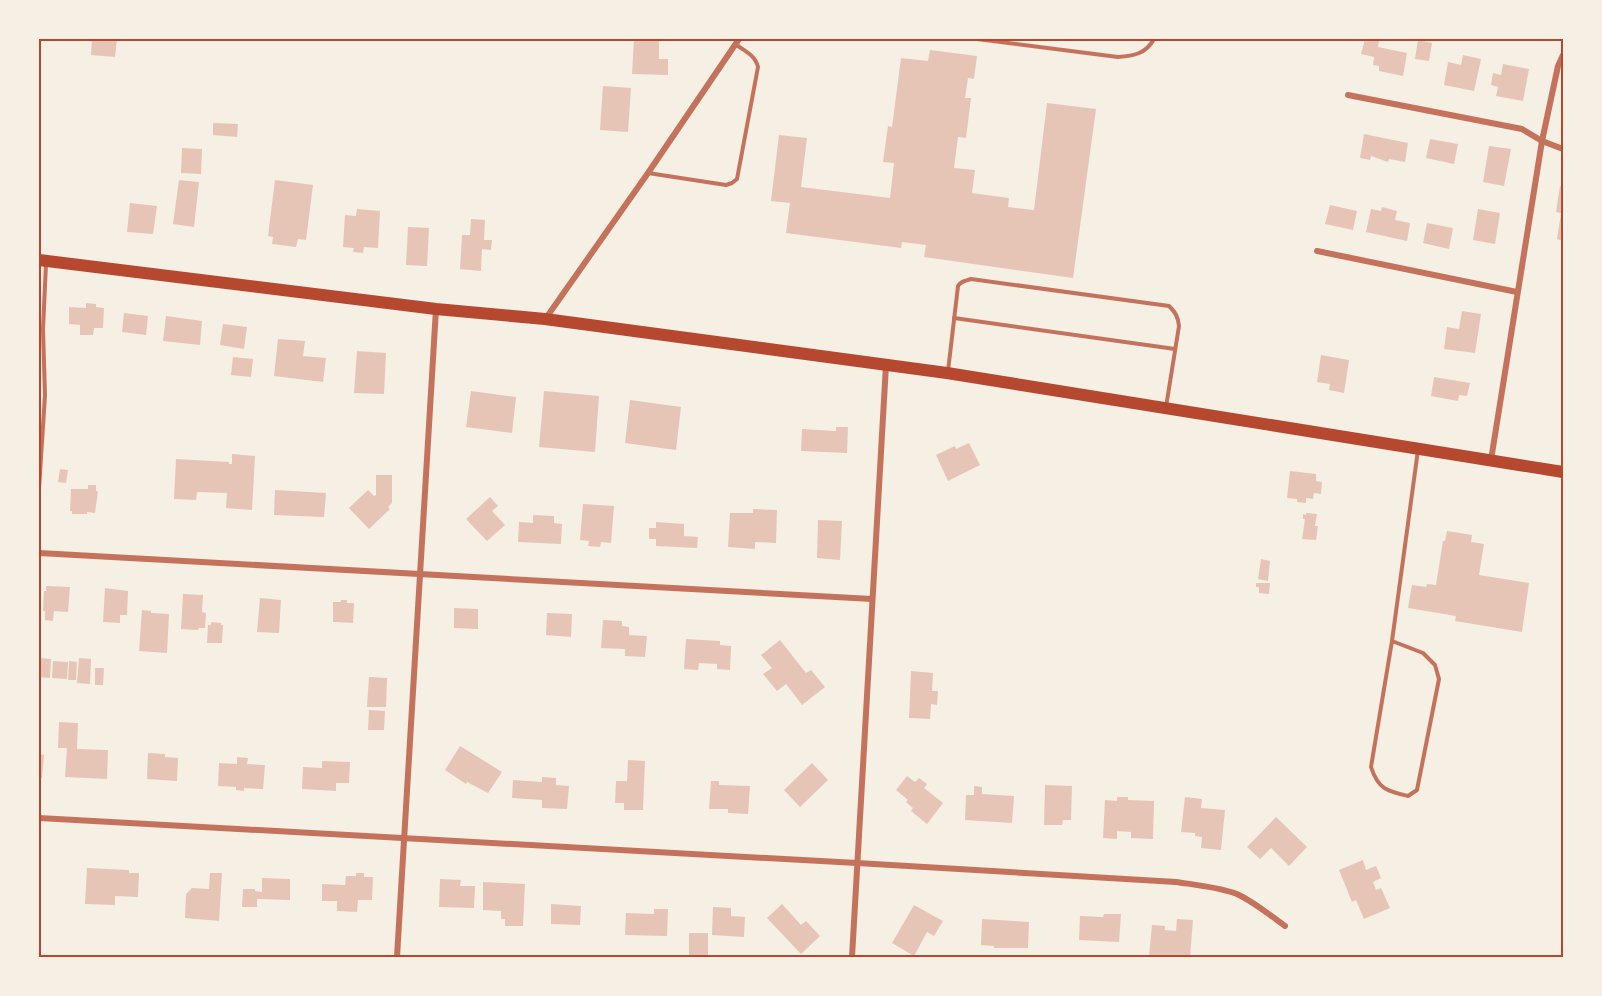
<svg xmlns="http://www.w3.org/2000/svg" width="1602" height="996" viewBox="0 0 1602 996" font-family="Helvetica,sans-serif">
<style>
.building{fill:#e6c5b7}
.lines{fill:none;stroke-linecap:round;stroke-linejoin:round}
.service{stroke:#c5725c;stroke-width:4}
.minor{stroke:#c5725c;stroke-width:6}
.trunk{stroke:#b5482f;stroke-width:12}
.neatline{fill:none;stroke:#b5482f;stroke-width:2}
</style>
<rect width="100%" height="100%" fill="#f6efe4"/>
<g class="building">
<path d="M92 39H117L115 57 91 55Z"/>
<path d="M634 39H659V59H668V75L632 74Z"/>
<path d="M1365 39 1379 41 1378 47 1407 53 1403 76 1379 71V66L1373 65 1374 57 1361 54Z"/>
<path d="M1418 40 1432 43 1429 61 1415 59Z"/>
<path d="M930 50 977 56 974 79 968 78 965 98H971L966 138 958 137 954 168 975 170 972 193 1009 198 1008 207 1034 210 1047 103 1096 109 1073 278 924 257 926 245 902 242 901 248 786 233 790 203 771 201 779 135 807 138 801 187 890 198 894 163 883 162 888 126 892 127 901 58 928 61Z"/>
<path d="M1463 55 1481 59 1474 91 1444 85 1448 62 1461 65Z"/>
<path d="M1503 64 1529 69 1523 101 1496 96 1498 87 1491 85 1493 73 1501 75Z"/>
<path d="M603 86 631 88 628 132 600 130Z"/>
<path d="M213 123 238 124 237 137 213 135Z"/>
<path d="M1364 134 1408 143 1405 162 1389 159 1388 162 1371 156 1370 160 1360 158Z"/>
<path d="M1430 139 1458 144 1454 164 1426 158Z"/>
<path d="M1489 146 1511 149 1504 186 1483 182Z"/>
<path d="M182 148 202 149 201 174 181 173Z"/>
<path d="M179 180 199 182 194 227 173 224Z"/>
<path d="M275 180 313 185 306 240 298 239 296 247 272 244 273 237 268 236Z"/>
<path d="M1560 186H1563V241L1557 239 1561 213 1556 212Z"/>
<path d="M130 203 157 206 153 234 127 232Z"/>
<path d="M1330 205 1357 211 1353 230 1325 224Z"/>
<path d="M1382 207 1397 211 1395 220 1410 223 1407 241 1366 232 1371 209 1381 211Z"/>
<path d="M357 209 380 211 378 248 364 247 363 253 353 252 354 248 343 247 345 215 356 216Z"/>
<path d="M1478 209 1500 213 1495 244 1473 240Z"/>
<path d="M471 219 485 220 484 240H492L491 250 482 249 481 271 460 269 462 235H470Z"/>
<path d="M1427 223 1453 228 1449 249 1423 243Z"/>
<path d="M408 227 429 228 427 266 406 265Z"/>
<path d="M86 303 96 304V307L104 308 103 328H94L93 335H80V325L69 324V307L86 308Z"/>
<path d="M1462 311 1481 314 1475 353 1444 349 1447 327 1459 329Z"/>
<path d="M124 313 148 316 146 335 122 332Z"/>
<path d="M166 316 202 321 200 345 163 341Z"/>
<path d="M223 324 247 327 244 349 220 345Z"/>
<path d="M278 339 305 341 303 356 326 358 323 382 274 376Z"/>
<path d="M357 351 386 353 384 394 354 393Z"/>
<path d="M1321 355 1349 360 1344 393 1329 390 1330 384 1317 382Z"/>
<path d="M233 357 253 359 251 377 231 375Z"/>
<path d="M1434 377 1470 383 1467 396 1459 395 1458 401 1431 396Z"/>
<path d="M471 391 516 397 512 433 466 427Z"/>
<path d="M544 391 599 396 595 452 539 447Z"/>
<path d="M630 400 681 407 676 450 625 443Z"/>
<path d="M836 427H848L847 453 801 451 802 429 836 431Z"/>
<path d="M969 443 980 465 948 481 936 455 955 446 956 449Z"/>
<path d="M232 454 255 456 252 510 226 508 227 493 197 492 196 500 174 499 176 459 229 462V464H232Z"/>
<path d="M60 469 68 470 66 483 58 482Z"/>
<path d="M1290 471 1316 474V481L1322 482 1321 494 1314 493 1313 499 1306 498V503L1297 502V499L1287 498Z"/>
<path d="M376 475H392V503L388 507 390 509 369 529 349 508 368 490 374 496 376 495Z"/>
<path d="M88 485H96V491H98L95 513 87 512V514H72V511H70L71 489H88Z"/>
<path d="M275 490 326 493 324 517 274 515Z"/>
<path d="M490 497 498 506 492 511 505 525 487 541 466 519Z"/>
<path d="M583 504 614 506 611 543 601 542 600 547 588 546 589 541 580 540Z"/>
<path d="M753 509 777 510 776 543 755 542V549L728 547 730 513H753Z"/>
<path d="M1306 513 1317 514 1315 526H1318L1316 540 1302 539 1305 519H1303V514L1306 515Z"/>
<path d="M533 515 554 516V523L562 524 561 544 518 542 519 522 533 523Z"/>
<path d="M818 520 842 521 840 560 817 558Z"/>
<path d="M656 522 684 524V536L698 537 697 548 656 546V539H649V528H656Z"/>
<path d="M1447 531 1472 535 1471 542 1484 544 1479 575 1529 583 1522 632 1455 621 1456 616 1408 608 1412 585 1426 587 1427 584 1436 585 1443 541H1445Z"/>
<path d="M1261 559 1270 561 1268 581 1258 579Z"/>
<path d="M1256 583H1270L1269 594 1259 593V587H1256Z"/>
<path d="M46 586 70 587 68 612 54 611 53 621 45 620V611H43L44 591H46Z"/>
<path d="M105 588 128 591 127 615H120V623L103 622Z"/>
<path d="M183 594 203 595 202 612 206 613 205 628H199L198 630 181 629Z"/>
<path d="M260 598 281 600 279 633 257 632Z"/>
<path d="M341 600H347V603H354L353 623 333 622V602H341Z"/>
<path d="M454 608 478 609V629L454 628Z"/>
<path d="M142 610 151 611V613L169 614 167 653 139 651Z"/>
<path d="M547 613 572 614 571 637 546 635Z"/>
<path d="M603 620 622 621V626L629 627V635L647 636 645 657 625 656V649L601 648Z"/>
<path d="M211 622 221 623V625H223L222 643H207L208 625H211Z"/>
<path d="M686 639 720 641V645L731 646 730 670 717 669V664L699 663 698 670 684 669Z"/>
<path d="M780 640 806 673 811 670 825 687 802 705 786 684 777 691 763 674 772 668 761 655Z"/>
<path d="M39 658 51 659 50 678 39 677Z"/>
<path d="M79 658 91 659 90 684 77 683Z"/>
<path d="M53 661 68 662 67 679 52 678Z"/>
<path d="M69 661 77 662 76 680H68Z"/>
<path d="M95 668H104L103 685H95Z"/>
<path d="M911 671 933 673 932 691H938L937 705 931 704 930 719 909 718Z"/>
<path d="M369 677 387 678 386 707H367Z"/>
<path d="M369 710 385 711 384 730H368Z"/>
<path d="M59 722 78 723 77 749 108 750 107 779 65 777 67 748H58Z"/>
<path d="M460 746 502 772 488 793 467 782 466 784 445 770Z"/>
<path d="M148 753 165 754V757L178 758 177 781 147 779Z"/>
<path d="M39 754 44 755 42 778H39Z"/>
<path d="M237 757 248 758 247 764 265 765 263 789 244 788V791L236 790V787L218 786 219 763 237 764Z"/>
<path d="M628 760 645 761 643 810H624V803H615L616 781H627Z"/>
<path d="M322 761 350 762 349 783H336V791L302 789 303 767 322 768Z"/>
<path d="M812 763 828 780 800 807 784 790Z"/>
<path d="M907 776 915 782 919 778 927 784 924 788 943 803 927 824 911 811 913 808 906 802 908 800 896 790Z"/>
<path d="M542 777 556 778V785L569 786 567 809 542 808V800L512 798 513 780 542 782Z"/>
<path d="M711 781H719V785L750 786 748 814 728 813V809H709Z"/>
<path d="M1045 785 1072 786 1071 820H1063L1062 825H1044Z"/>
<path d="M974 786 982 787V794L1014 796 1012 823 965 820 966 795H974Z"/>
<path d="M1117 797H1128V800L1154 801 1153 839 1131 838V832L1117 831V839L1103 838 1105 800 1117 801Z"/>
<path d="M1185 797 1202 799 1201 808 1225 810 1221 850 1201 848 1202 837 1195 836V833L1181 832Z"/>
<path d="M1276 817 1307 847 1289 866 1271 848 1260 859 1247 847Z"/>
<path d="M1363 860 1366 870 1376 866 1381 878 1373 882 1376 890 1381 888 1390 908 1364 919 1356 900 1352 902 1339 870Z"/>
<path d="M87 868 129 870V873H139L138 897 115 896V905L85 904Z"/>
<path d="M210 873H222L219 921 185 918 186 894 192 888 209 889Z"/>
<path d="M356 873H364V877H373L372 900H358L357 912 337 911V901H322V884L345 885 346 876H356Z"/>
<path d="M262 878 290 879V900L257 899V907H242L243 889H255V891L262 892Z"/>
<path d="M440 879 461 880 460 886H475L474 908 439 907Z"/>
<path d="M483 882 525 884 523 926H505V919H501V911L483 910Z"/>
<path d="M551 904 581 906 580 925 551 924Z"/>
<path d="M782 904 801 925 806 921 820 936 801 954 767 918Z"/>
<path d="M914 905 943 921 934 936 927 932 914 956 892 943Z"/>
<path d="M713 907 731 908V916L745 917 744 937 712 935Z"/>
<path d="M654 909H668L667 936 625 935 626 913 654 914Z"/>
<path d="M1104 914H1121L1119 942 1079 940 1080 916 1103 917Z"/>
<path d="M982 919 1029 922 1028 948H994V946L981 945Z"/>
<path d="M1177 919 1193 920 1190 957 1149 956 1152 925 1165 926V930L1176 931Z"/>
<rect x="689" y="933" width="19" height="24"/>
</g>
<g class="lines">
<g class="service">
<path d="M977 39 1118 57C1133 56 1146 54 1154 39"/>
<path d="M648 173 726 185 732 183 737 179 758 67C755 55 745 51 735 44"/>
<path d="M954 318 1175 349"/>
<path d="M948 371 958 286C961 281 965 281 971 279L1169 306C1176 313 1178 317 1179 326L1166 407"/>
<path d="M39 489 45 395 43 329 46 264"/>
<path d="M1392 641 1423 653 1435 665 1439 679 1417 790 1408 796C1387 791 1378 789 1371 767L1392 641 1418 450"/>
</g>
<g class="minor">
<path d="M1348 95 1522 129 1542 141 1563 149"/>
<path d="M1317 251 1517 292"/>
<path d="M546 318 648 173 739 39"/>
<path d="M1491 460 1542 141 1558 66 1563 55"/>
<path d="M39 553 872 599"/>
<path d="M39 818 857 863 1176 882C1196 885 1218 887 1237 894 1254 902 1270 915 1285 926"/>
<path d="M397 957 436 309"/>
<path d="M852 957 886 365"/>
</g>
<path class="trunk" d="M39 260 436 309 545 319 947 373 1563 472"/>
</g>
<rect width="1602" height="996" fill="none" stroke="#f6efe4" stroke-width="81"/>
<rect x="40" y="40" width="1522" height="916" class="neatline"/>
</svg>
